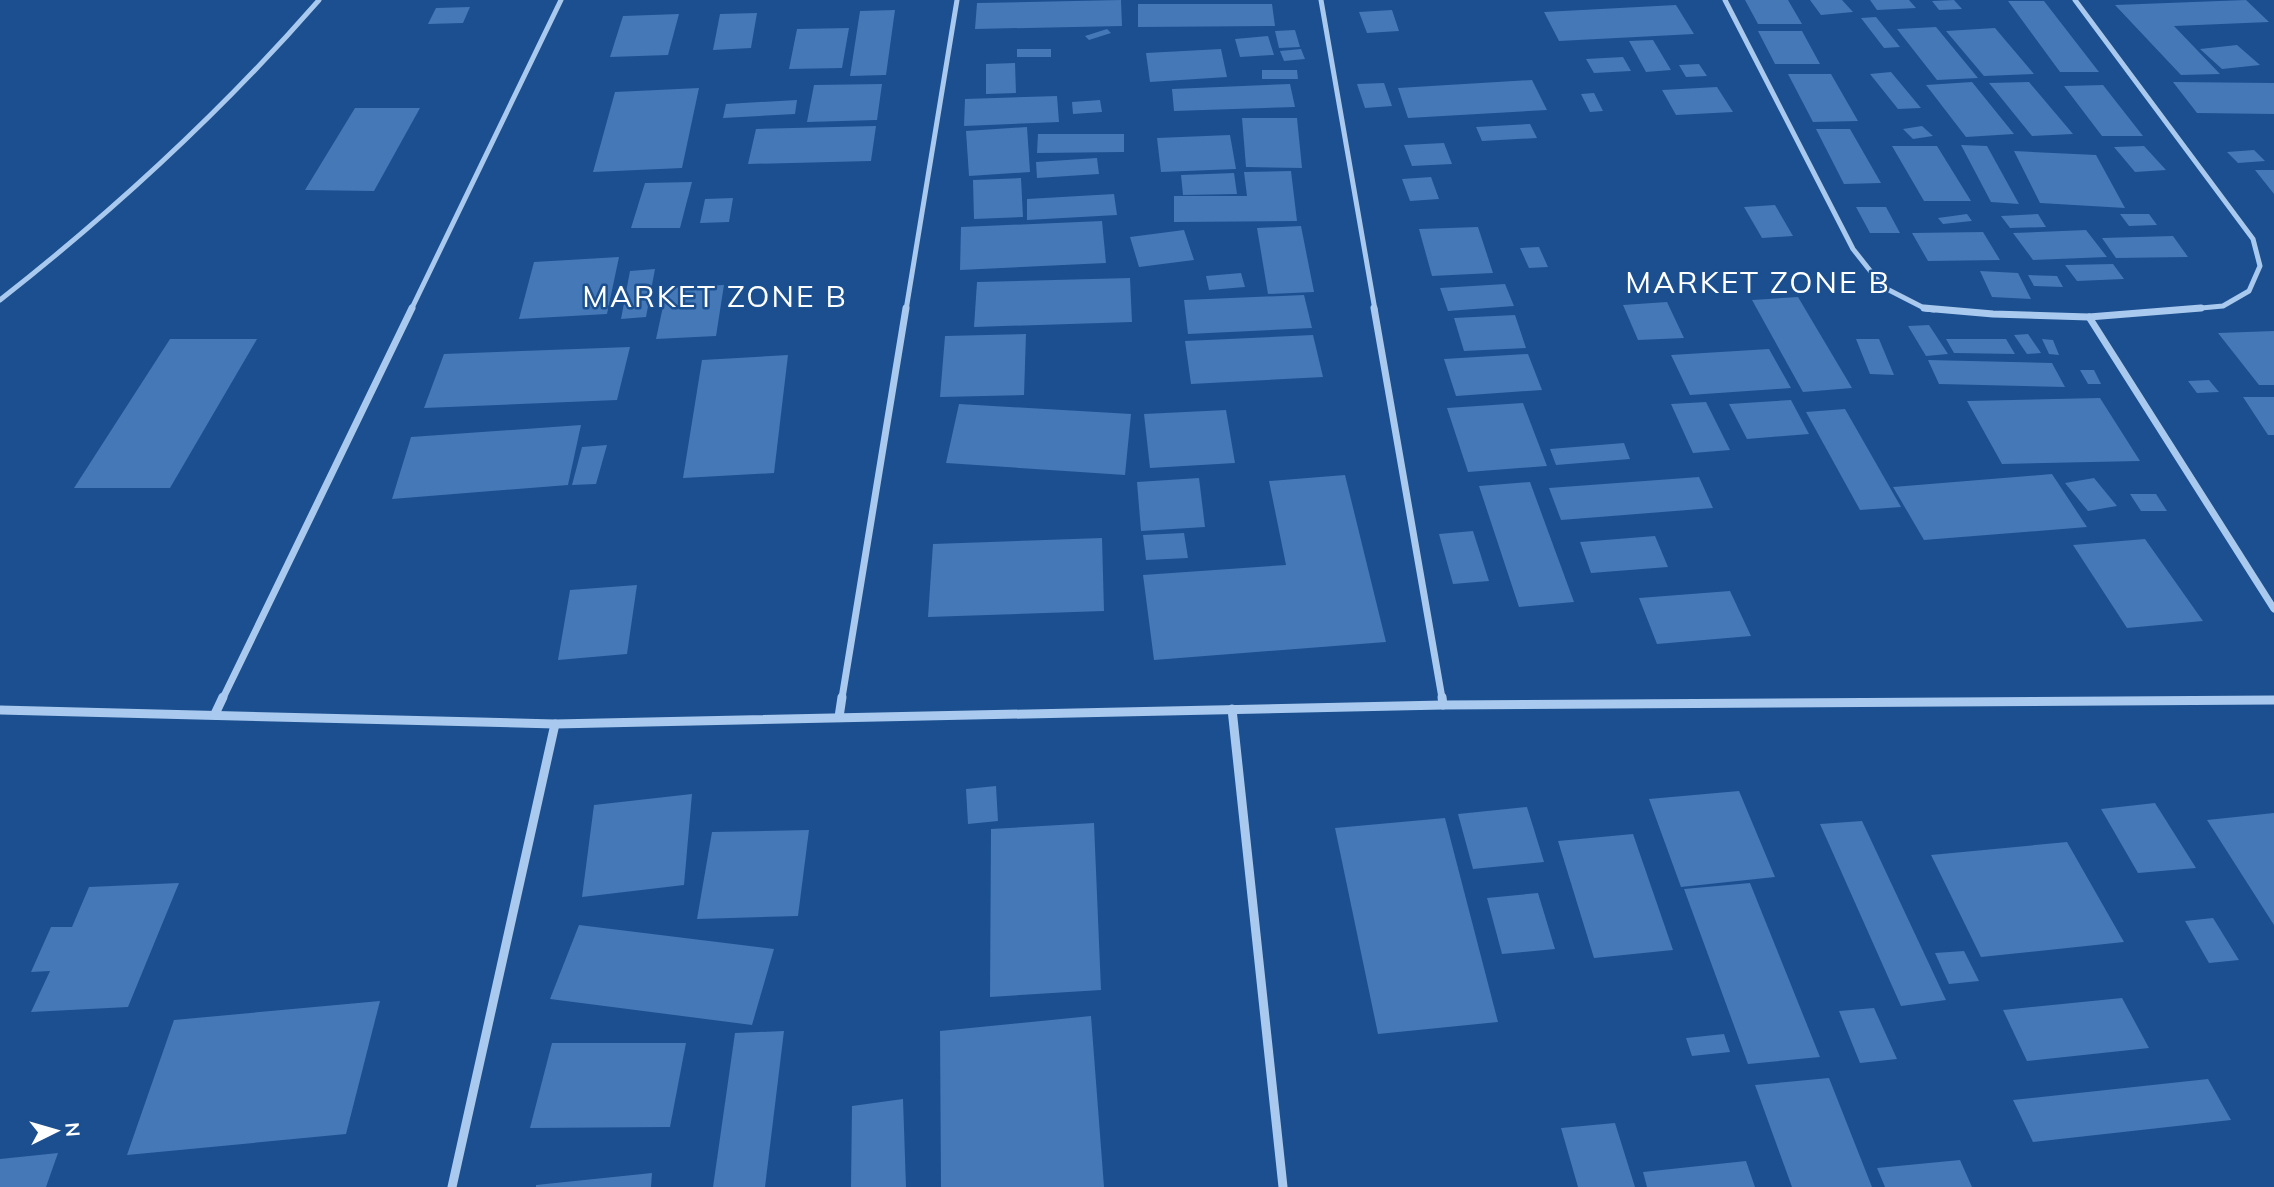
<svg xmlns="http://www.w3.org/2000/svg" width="2274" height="1187" viewBox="0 0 2274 1187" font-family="Mulish,sans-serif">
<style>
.building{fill:#4478b7}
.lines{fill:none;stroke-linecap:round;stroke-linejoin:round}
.minor-far2{stroke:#a9c9ee;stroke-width:5}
.minor-far1{stroke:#a9c9ee;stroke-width:7}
.minor{stroke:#a9c9ee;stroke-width:9}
.labels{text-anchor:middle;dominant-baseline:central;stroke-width:5;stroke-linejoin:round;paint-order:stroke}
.quarter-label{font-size:30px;letter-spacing:2px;fill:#fff;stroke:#1b4f8f}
</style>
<rect width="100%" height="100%" fill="#1b4f8f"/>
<g class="building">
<path d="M1121 0 1122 26 975 29 977 3Z"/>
<path d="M1745 0H1788L1802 24H1758Z"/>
<path d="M1810 0H1842L1853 12 1821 15Z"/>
<path d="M1870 0H1909L1916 8 1877 10Z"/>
<path d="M1954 0 1962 9 1939 10 1932 1Z"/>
<path d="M2246 0 2269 22 2174 26 2220 74 2181 75 2115 5Z"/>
<path d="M2008 1H2044L2099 72H2060Z"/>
<path d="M1138 4H1272L1275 26 1138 27Z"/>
<path d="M1676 5 1694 34 1559 41 1544 12Z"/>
<path d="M470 7 463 23 428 24 436 8Z"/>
<path d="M895 10 886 75 850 76 860 11Z"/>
<path d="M1392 10 1399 31 1367 33 1359 12Z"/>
<path d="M757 13 751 48 713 50 720 14Z"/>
<path d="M679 14 668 55 610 57 623 16Z"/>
<path d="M1876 17 1900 47 1884 48 1861 18Z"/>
<path d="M1936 27 1978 78 1937 80 1897 29Z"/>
<path d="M849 28 842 68 789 69 797 29Z"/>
<path d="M1995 28 2034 74 1984 76 1946 31Z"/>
<path d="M1107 29 1111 33 1089 40 1085 36Z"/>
<path d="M1295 30 1300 47 1279 48 1275 31Z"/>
<path d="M1758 31H1802L1820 64H1775Z"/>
<path d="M1268 36 1274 55 1240 57 1235 39Z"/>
<path d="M1653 40 1671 70 1646 72 1629 41Z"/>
<path d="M2237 45 2260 65 2222 69 2200 49Z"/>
<rect x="1017" y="49" width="34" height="8"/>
<path d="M1221 49 1227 77 1150 82 1146 53Z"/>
<path d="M1301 49 1305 59 1284 61 1280 51Z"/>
<path d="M1623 57 1631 71 1594 73 1586 59Z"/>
<path d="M1015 63 1016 93 986 94V64Z"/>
<path d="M1699 64 1707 76 1686 77 1679 65Z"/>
<path d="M1262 70H1297L1298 79H1262Z"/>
<path d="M1891 72 1921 108 1898 109 1870 74Z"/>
<path d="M1788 74H1831L1858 121 1813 122Z"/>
<path d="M1532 80 1547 110 1408 118 1398 88Z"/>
<path d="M1972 82 2014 134 1966 137 1926 85Z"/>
<path d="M2029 82 2073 134 2032 136 1989 83Z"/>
<path d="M2173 82 2274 83V114L2197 113Z"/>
<path d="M1384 83 1392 106 1365 108 1357 84Z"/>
<path d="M882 84 877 120 807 122 814 85Z"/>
<path d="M1290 84 1295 107 1174 111 1172 89Z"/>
<path d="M2103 85 2143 136H2102L2064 86Z"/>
<path d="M1717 87 1733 112 1676 115 1662 90Z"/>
<path d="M699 88 682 168 593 172 615 92Z"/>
<path d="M1594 93 1603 111 1590 112 1581 94Z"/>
<path d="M1057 96 1059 122 964 126 965 99Z"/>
<path d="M797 100 795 114 723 118 726 104Z"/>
<path d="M1100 100 1102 112 1073 114 1072 102Z"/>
<path d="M355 108H420L374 191 305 190Z"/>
<path d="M1242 118H1297L1302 168 1246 167Z"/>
<path d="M1530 124 1537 138 1482 141 1476 127Z"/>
<path d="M876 126 871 161 748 164 756 129Z"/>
<path d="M1922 126 1933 136 1913 139 1903 129Z"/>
<path d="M1027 127 1030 172 969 176 966 131Z"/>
<path d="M1816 129H1850L1881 183 1844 184Z"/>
<path d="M1038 134H1124V152L1037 153Z"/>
<path d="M1230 135 1236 169 1161 172 1157 138Z"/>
<path d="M1444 143 1452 164 1412 166 1404 145Z"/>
<path d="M1961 145 1987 146 2019 204 1991 202Z"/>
<path d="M1892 146H1937L1971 201H1924Z"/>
<path d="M2144 146 2166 170 2135 172 2114 147Z"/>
<path d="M2254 150 2265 161 2238 163 2227 152Z"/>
<path d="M2014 151 2096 155 2125 208 2040 203Z"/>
<path d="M1097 158 1099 174 1037 178 1036 162Z"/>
<path d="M2255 170H2274V194Z"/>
<path d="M1291 171 1297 221 1174 222V196H1247L1244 172Z"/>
<path d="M1234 173 1237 194 1183 195 1181 175Z"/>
<path d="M1431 177 1439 199 1410 201 1402 179Z"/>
<path d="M1021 178 1023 217 974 219 973 180Z"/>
<path d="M692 182 680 228H631L645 183Z"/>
<path d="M1114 194 1117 215 1027 220V199Z"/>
<path d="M733 198 729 222 700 223 705 199Z"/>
<path d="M1775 205 1793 236 1762 238 1744 207Z"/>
<path d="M1856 207H1886L1900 233H1870Z"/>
<path d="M1967 214 1972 221 1943 224 1938 218Z"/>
<path d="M2038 214 2046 227 2010 228 2001 216Z"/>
<path d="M2120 214H2149L2157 225 2129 226Z"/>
<path d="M1102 221 1106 263 960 270 961 227Z"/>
<path d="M1301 226 1314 292 1268 294 1257 228Z"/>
<path d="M1478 227 1493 273 1432 276 1419 229Z"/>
<path d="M1184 230 1194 260 1139 267 1130 237Z"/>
<path d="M2086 230 2107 257 2033 260 2013 233Z"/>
<path d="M1983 232 2000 260 1928 261 1912 233Z"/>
<path d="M2173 236 2188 257 2116 258 2102 238Z"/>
<path d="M1539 247 1548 267 1529 268 1520 248Z"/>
<path d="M619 257 607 314 519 319 534 262Z"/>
<path d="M2113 264 2124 279 2077 281 2065 265Z"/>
<path d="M655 269 646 317 621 319 630 271Z"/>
<path d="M1980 271 2018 273 2031 299 1992 297Z"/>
<path d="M1241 273 1245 287 1209 290 1206 276Z"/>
<path d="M2028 275 2057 276 2063 287 2034 286Z"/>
<path d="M1130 278 1132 322 974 327 977 282Z"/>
<path d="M1505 284 1514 306 1448 311 1440 288Z"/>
<path d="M724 285 716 336 656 339 667 288Z"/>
<path d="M1304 295 1312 328 1188 334 1184 300Z"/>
<path d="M1798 297 1852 388 1803 392 1752 300Z"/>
<path d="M1667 302 1684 338 1638 340 1623 305Z"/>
<path d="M1515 315 1526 348 1464 351 1454 318Z"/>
<path d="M1929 325 1948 354 1926 356 1908 326Z"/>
<path d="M2274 331V385H2259L2218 333Z"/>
<path d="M1026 334 1024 395 940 397 945 336Z"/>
<path d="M2028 334 2041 353 2027 354 2014 335Z"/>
<path d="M1313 335 1323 377 1191 384 1185 341Z"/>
<path d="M170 339H257L170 488H74Z"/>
<path d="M1856 339H1879L1894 375 1870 374Z"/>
<path d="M1946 339H2006L2015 354 1954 353Z"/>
<path d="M2042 339 2053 340 2059 355 2049 354Z"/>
<path d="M630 347 617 400 424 408 444 354Z"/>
<path d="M1769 349 1791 388 1690 395 1671 355Z"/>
<path d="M1528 354 1542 390 1456 396 1444 359Z"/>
<path d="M788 355 774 473 683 478 702 360Z"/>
<path d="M1928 360 2052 363 2065 387 1939 384Z"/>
<path d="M2080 370H2094L2101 384H2088Z"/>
<path d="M2209 380 2219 392 2197 393 2188 381Z"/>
<path d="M2243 397H2274V435H2268Z"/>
<path d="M2100 398 2140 461 2002 464 1967 401Z"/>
<path d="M1791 400 1809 434 1747 439 1729 404Z"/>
<path d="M1706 402 1730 450 1693 453 1671 404Z"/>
<path d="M1523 403 1547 466 1468 472 1447 408Z"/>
<path d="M959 404 1131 414 1125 475 946 463Z"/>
<path d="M1845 409 1901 507 1860 510 1806 412Z"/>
<path d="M1226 410 1235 463 1150 468 1144 414Z"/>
<path d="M581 425 568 485 392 499 411 437Z"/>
<path d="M1624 443 1630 459 1556 465 1550 449Z"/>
<path d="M607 445 596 484 572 485 582 447Z"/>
<path d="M2052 474 2087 527 1924 540 1893 487Z"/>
<path d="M1345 475 1386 642 1154 660 1143 575 1286 565 1269 481Z"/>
<path d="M1699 477 1713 508 1561 520 1549 488Z"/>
<path d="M1199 478 1205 527 1141 531 1137 482Z"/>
<path d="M2094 478 2117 506 2088 511 2065 483Z"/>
<path d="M1530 482 1574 602 1519 607 1479 486Z"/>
<path d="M2130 494H2156L2167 511H2141Z"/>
<path d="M1473 531 1489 581 1453 584 1439 534Z"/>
<path d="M1184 533 1188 558 1146 560 1143 535Z"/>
<path d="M1655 536 1668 567 1591 573 1580 542Z"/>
<path d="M1102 538 1104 611 928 617 933 544Z"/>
<path d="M2145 539 2203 621 2127 628 2073 545Z"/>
<path d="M637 585 627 654 558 660 570 590Z"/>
<path d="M1730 591 1751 636 1657 644 1639 598Z"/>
<path d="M996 786 998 821 968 824 966 789Z"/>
<path d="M1739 791 1775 877 1681 887 1649 799Z"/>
<path d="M692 794 684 885 582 897 594 805Z"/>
<path d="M2155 803 2196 868 2138 873 2101 809Z"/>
<path d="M1527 807 1544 862 1473 869 1458 814Z"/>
<path d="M2274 813V925L2207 820Z"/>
<path d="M1445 818 1498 1022 1378 1034 1335 828Z"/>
<path d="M1862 821 1946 1000 1901 1006 1820 824Z"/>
<path d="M1094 823 1101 990 990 997 991 829Z"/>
<path d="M809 830 798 916 697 919 712 832Z"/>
<path d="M1633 834 1673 950 1594 958 1558 841Z"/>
<path d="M2067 842 2124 942 1981 957 1931 855Z"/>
<path d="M179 883 128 1007 31 1012 50 971 31 972 51 927H72L89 887Z"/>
<path d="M1750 883 1820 1057 1748 1064 1684 889Z"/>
<path d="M1538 893 1555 949 1502 954 1487 898Z"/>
<path d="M2213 918 2239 960 2209 963 2185 921Z"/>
<path d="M579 925 774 949 752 1025 550 999Z"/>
<path d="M1964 951 1979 981 1949 984 1935 953Z"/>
<path d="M2122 998 2149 1048 2027 1061 2003 1010Z"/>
<path d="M380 1001 346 1134 127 1155 174 1020Z"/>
<path d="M1874 1008 1897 1059 1860 1063 1839 1011Z"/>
<path d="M1091 1016 1104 1187H941L940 1031Z"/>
<path d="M784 1031 765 1187H713L735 1033Z"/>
<path d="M1724 1034 1730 1052 1692 1056 1686 1038Z"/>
<path d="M552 1043H686L670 1127 530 1128Z"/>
<path d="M1829 1078 1872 1187H1792L1755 1085Z"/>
<path d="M2208 1079 2231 1120 2033 1142 2013 1100Z"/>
<path d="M903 1099 906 1187H851L852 1106Z"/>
<path d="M1615 1123 1635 1187H1578L1561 1128Z"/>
<path d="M58 1153 46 1187H0V1159Z"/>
<path d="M1960 1160 1972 1187H1885L1877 1168Z"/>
<path d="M1746 1161 1755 1187H1647L1643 1172Z"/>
<path d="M652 1173 651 1187H536V1185Z"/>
</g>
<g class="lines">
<g class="minor-far2">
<path d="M1321 0 1375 310"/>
<path d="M1725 0 1853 249 1883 287 1926 309 1934 310"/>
<path d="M2075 0 2253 239 2260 266 2249 291 2223 306 2179 310"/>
<path d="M0 300C116 209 222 111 319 0"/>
<path d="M411 310 561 0"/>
<path d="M906 310 957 0"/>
</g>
<g class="minor-far1">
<path d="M1374 308 1442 698"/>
<path d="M1924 308 1993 314 2089 317 2201 308"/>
<path d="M2089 317 2274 609"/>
<path d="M223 698 412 308"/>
<path d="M842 698 906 308"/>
</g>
<g class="minor">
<path d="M1442 697 1443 705"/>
<path d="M1232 709 1283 1187"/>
<path d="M0 710 555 724 1443 705 2274 700"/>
<path d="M215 714 223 697"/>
<path d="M839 717 842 697"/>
<path d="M452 1187 555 724"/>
</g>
</g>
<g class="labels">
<g class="quarter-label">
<text x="1758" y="282">MARKET ZONE B</text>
<text x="715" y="296">MARKET ZONE B</text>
</g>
</g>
<g transform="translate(56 1131) rotate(85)" stroke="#1b4f8f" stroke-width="5" paint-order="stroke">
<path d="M0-5L12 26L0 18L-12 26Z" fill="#ffffff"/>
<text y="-10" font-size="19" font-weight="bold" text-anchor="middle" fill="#ffffff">N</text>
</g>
</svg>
